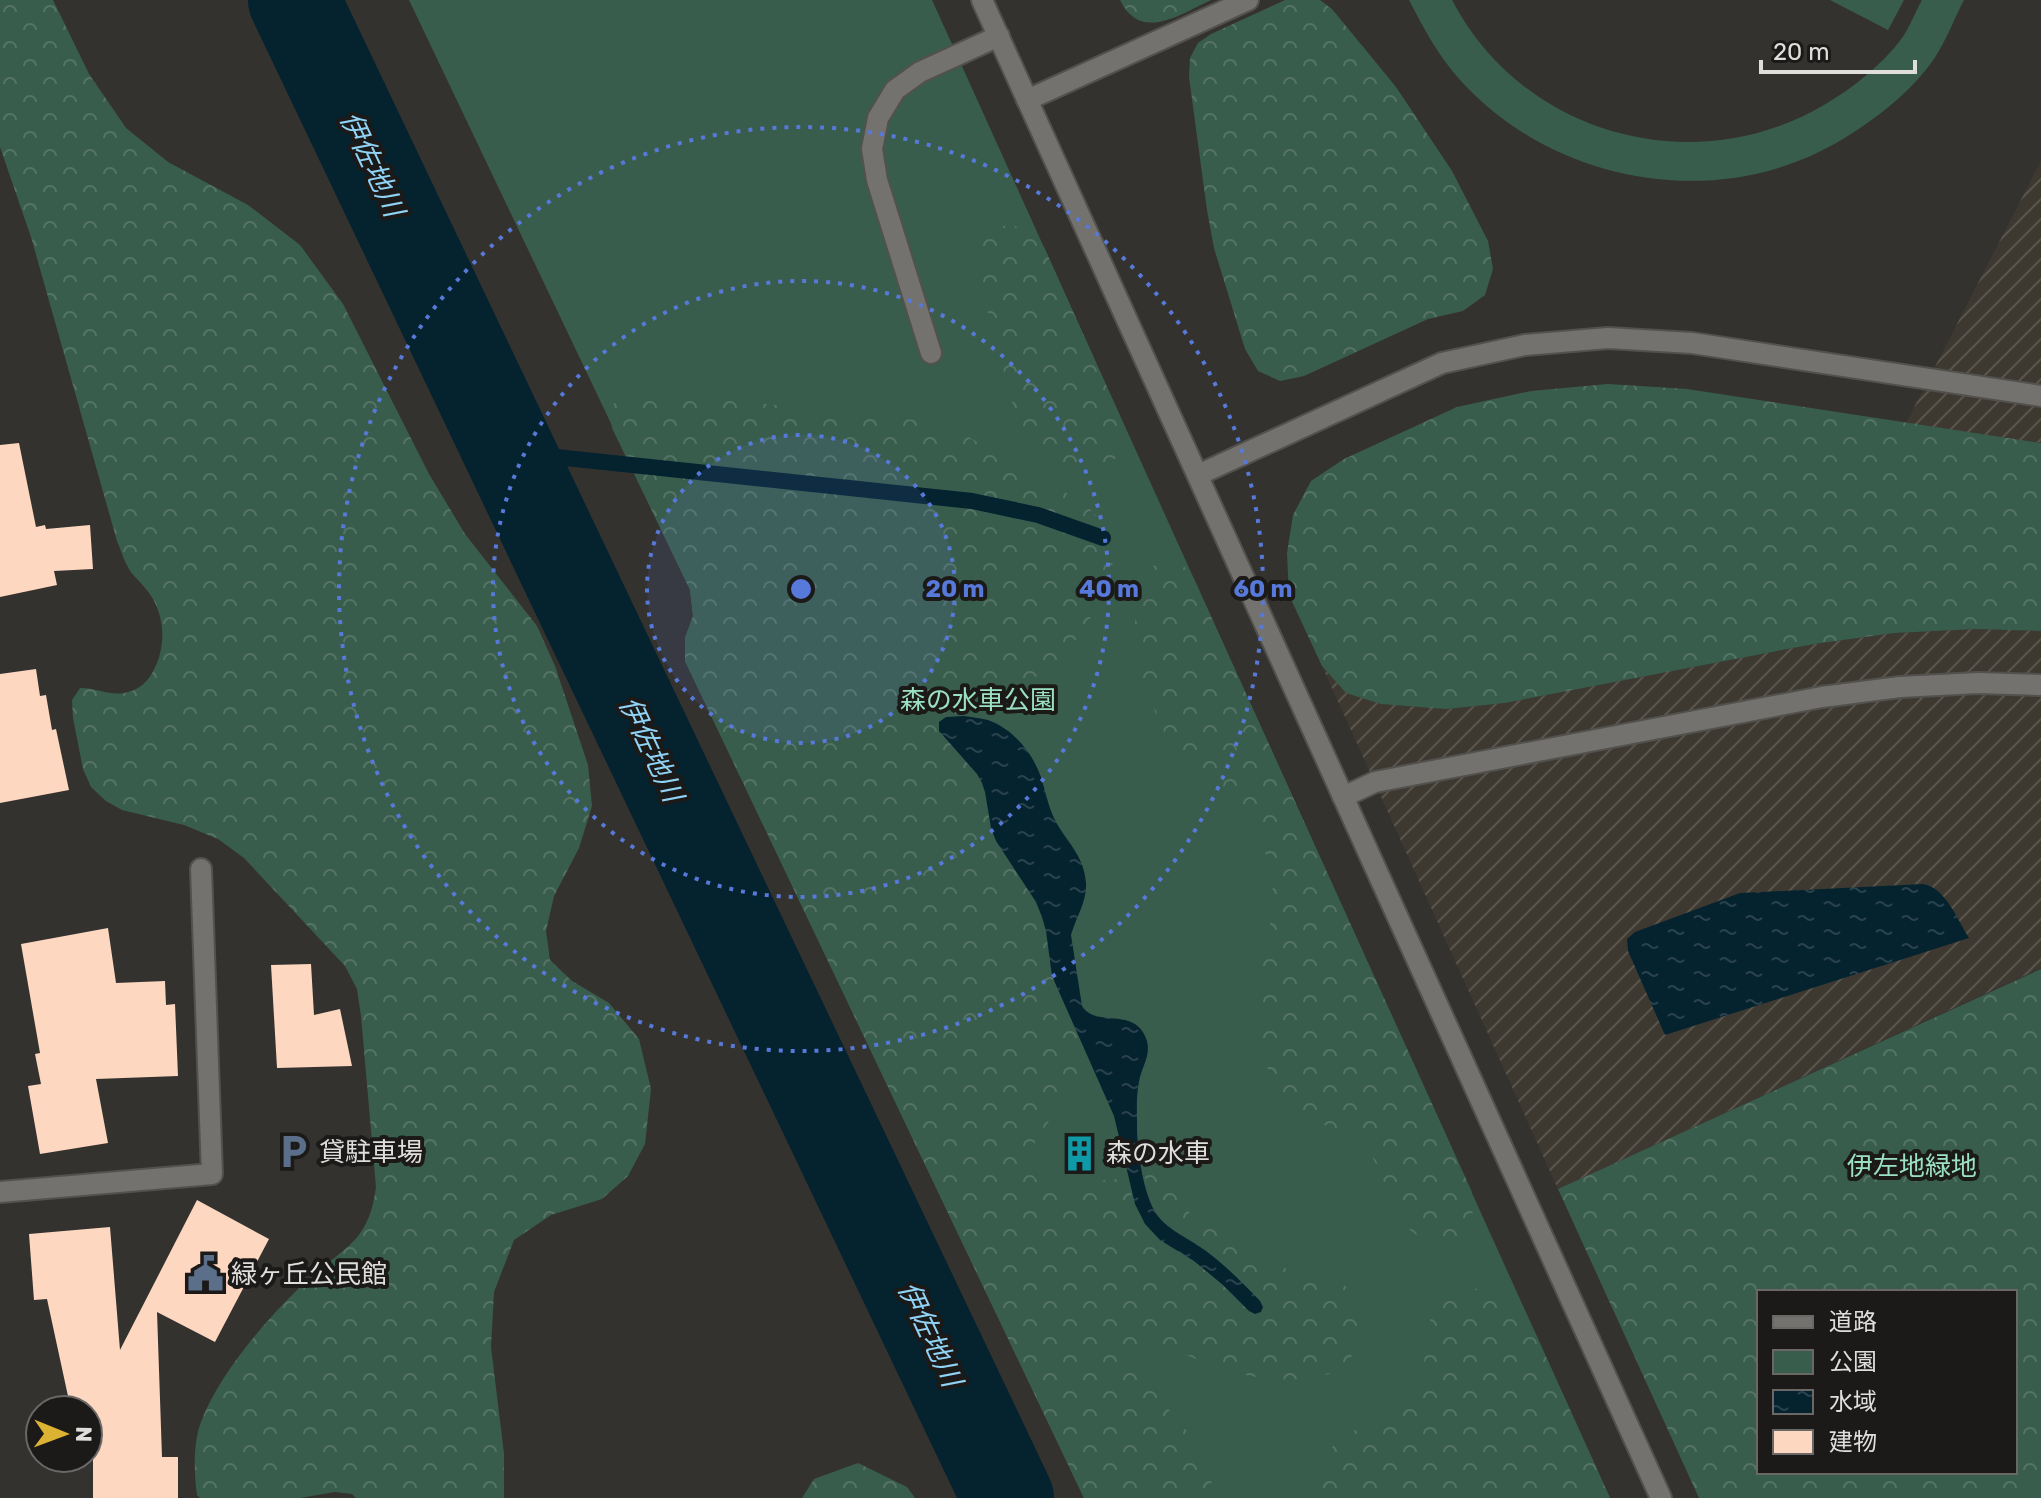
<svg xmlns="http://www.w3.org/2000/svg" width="2041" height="1498" viewBox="0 0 2041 1498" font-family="Rubik,'Noto Sans JP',sans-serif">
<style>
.industrial{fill:url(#industrial-furrows)}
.green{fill:#395d4d}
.forest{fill:url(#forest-crowns);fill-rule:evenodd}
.water{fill:url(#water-ripples)}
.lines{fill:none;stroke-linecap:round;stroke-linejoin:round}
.stream{stroke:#05222f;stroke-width:16}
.river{stroke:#05222f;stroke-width:92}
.building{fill:#fed7c0}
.service-casing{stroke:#52514e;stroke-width:24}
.minor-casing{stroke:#52514e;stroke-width:24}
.tertiary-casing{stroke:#52514e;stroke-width:24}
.service{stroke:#74726e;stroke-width:20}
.minor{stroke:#74726e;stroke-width:20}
.tertiary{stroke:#74726e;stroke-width:20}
.ring{fill:none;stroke:#5779d9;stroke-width:4;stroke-dasharray:4 8}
.labels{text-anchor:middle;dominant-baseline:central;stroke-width:8;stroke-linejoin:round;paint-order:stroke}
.park-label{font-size:26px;fill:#9be1c1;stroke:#1b1a18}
.poi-label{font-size:26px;fill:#dfdedc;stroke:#1b1a18;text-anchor:start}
.water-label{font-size:28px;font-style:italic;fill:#90d3f6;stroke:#1b1a18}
.centre{fill:#5779d9;stroke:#1b1a18;stroke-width:4}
.ring-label{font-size:24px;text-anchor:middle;font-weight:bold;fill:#5779d9;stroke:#1b1a18;stroke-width:8;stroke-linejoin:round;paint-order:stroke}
</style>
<defs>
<pattern id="industrial-furrows" width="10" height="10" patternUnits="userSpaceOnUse" patternTransform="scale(2)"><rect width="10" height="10" fill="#3d3930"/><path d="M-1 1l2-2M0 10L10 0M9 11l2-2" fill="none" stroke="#59554d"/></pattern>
<pattern id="forest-crowns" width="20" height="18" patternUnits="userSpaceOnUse" patternTransform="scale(2)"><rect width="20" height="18" fill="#395d4d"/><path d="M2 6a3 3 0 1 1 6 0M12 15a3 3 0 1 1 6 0" fill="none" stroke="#557466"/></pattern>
<pattern id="water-ripples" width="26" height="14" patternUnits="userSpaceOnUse" patternTransform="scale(2)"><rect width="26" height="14" fill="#05222f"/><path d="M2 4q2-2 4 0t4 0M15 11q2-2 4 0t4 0" fill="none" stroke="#29424d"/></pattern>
</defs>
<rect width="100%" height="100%" fill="#34322f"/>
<g class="industrial">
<path d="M2041 161V443L1906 423Z"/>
<path d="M1977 629 2041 631V968L1558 1189 1322 666 1346 693 1381 704 1446 709 1505 703 1814 644 1894 633Z"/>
</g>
<g class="green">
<path d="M409 0H932L1610 1498H1084L685 661V638L693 616 690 589Z"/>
<path d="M1409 0H1452C1522 135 1693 182 1824 105 1853 88 1882 65 1902 38 1910 27 1915 12 1922 0H1964C1954 19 1946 41 1934 59 1911 92 1877 118 1843 139 1721 213 1557 186 1461 81 1439 57 1424 29 1409 0Z"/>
<path d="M1830 0H1904L1888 30Z"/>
</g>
<g class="forest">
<path d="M0 0H53L89 74 126 128 168 162 248 205 300 245 343 304 429 474 465 534 537 626 555 666 588 765 592 806 579 848 554 896 546 931 550 960 572 981 609 1003 639 1039 651 1089 645 1144 628 1176 602 1199 551 1215 514 1240 494 1292 491 1347 504 1454V1498H356L352 1494 335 1492 300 1498H200L197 1495C194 1473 193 1443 201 1422 219 1373 272 1312 311 1277 348 1245 369 1240 376 1187L361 1016 357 989 345 966 244 858 218 839 184 825 122 810 106 801 91 787 83 769 73 718 72 700 80 688C97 688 112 697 128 692 144 688 151 677 157 663 167 638 163 608 145 588 140 581 133 576 129 569 124 561 121 550 117 541L31 237 0 147Z"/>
<path d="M1120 0H1211C1180 14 1141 43 1120 0Z"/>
<path d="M1285 0H1320L1332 9 1396 87 1452 171 1488 241 1493 269 1485 295 1463 311 1428 319 1304 376 1280 381 1258 371 1245 349 1214 248 1207 210 1189 77 1190 58 1198 43 1211 34Z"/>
<path d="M1011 225 1029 230 1044 247 1119 414 1124 437 1115 459 1097 470 1070 469 1040 451 1026 438 1017 420 980 284 978 260 980 240 993 227Z"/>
<path d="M1608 384 1687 389 2041 443V631L1977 629 1894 633 1814 644 1505 703 1446 709 1381 704 1346 693 1322 666 1289 595 1287 553 1293 515 1311 481 1344 459 1457 407 1531 391Z"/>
<path d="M646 391 924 421 958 431 1084 503 1103 523 1113 548 1112 576 1101 602 1068 651 1057 664 983 708 964 716 946 717 982 783C989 803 987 823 997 842 1011 867 1031 889 1042 915 1050 938 1047 964 1056 987 1065 1010 1080 1031 1081 1056 1082 1063 1081 1074 1078 1080 1068 1105 1022 1141 1030 1170 1032 1175 1038 1181 1041 1185L1059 1188 1112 1179C1129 1179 1129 1190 1135 1203 1139 1212 1153 1233 1160 1240 1169 1248 1183 1253 1192 1260 1213 1275 1231 1293 1249 1311 1244 1299 1240 1281 1231 1272 1203 1240 1161 1237 1148 1191 1145 1181 1143 1172 1146 1161L1154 1158C1175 1166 1172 1192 1185 1208 1193 1217 1204 1224 1214 1230 1238 1247 1262 1259 1289 1270 1318 1282 1346 1270 1360 1307 1363 1317 1364 1332 1360 1342 1354 1356 1341 1371 1326 1375 1286 1385 1238 1377 1201 1361 1181 1353 1165 1343 1143 1344L1134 1354V1368L1197 1443 1209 1467 1214 1498H1084L685 661V638L693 616 690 590 612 428 610 408 623 394Z"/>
<path d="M1169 562 1183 565 1194 579 1472 1192C1473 1203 1474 1217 1468 1227 1456 1246 1431 1246 1415 1234 1390 1217 1385 1169 1364 1145 1353 1132 1337 1131 1322 1124 1306 1117 1295 1107 1284 1094 1241 1042 1260 986 1270 926 1273 904 1275 882 1268 860 1258 835 1247 805 1223 790 1210 782 1192 777 1182 765 1172 753 1166 736 1160 722 1134 664 1122 625 1153 566Z"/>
<path d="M2041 969V1498H1699L1558 1189ZM1759 1292H2015V1472H1759Z"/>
<path d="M1481 1288 1505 1295 1527 1315 1610 1498H1309L1316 1487 1323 1463 1334 1444 1352 1432 1386 1415 1410 1394 1424 1364 1426 1331 1436 1305 1455 1292Z"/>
<path d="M858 1463 907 1487 915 1498H802L814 1479Z"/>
</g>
<g class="water">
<path d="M964 716C971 717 980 718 988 720 1013 729 1032 752 1041 777 1045 790 1048 805 1054 818 1065 841 1084 854 1086 883 1087 902 1076 917 1071 935L1082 1006C1096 1029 1136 1005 1147 1041 1151 1056 1141 1068 1139 1082 1136 1097 1137 1111 1137 1125 1137 1150 1143 1194 1157 1215 1169 1231 1190 1239 1206 1251 1226 1266 1243 1283 1260 1301L1263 1307 1261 1312 1255 1314 1249 1311 1223 1285 1194 1261 1160 1240 1145 1224 1135 1204 1114 1116 1052 976 1046 931 1042 917 1036 902 996 841 991 828 985 792 982 783 977 774 939 731V722L946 717Z"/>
<path d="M1923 884C1945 887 1957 919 1969 938L1665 1035 1628 951 1627 939 1635 932 1740 893Z"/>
</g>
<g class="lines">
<path class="stream" d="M509 452 972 501 1038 515 1103 538"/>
<path class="river" d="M294 0 1008 1498"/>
</g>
<g class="building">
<path d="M19 443 36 527 45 525 46 529 90 525 93 569 54 571 57 585 0 597V445Z"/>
<path d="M36 669 40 696 46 695 52 730 56 729 69 790 0 803V674Z"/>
<path d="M108 928 116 983 165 981 166 1005 175 1004 178 1076 96 1079 108 1143 40 1154 28 1086 41 1084 35 1054 40 1053 21 944Z"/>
<path d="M311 964 314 1015 340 1009 352 1066 277 1068 271 965Z"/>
<path d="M197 1200 269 1239 215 1342 157 1312 162 1457H178V1498H93V1453H88V1414L90 1410H71L47 1299 34 1300 29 1234 110 1227 120 1350Z"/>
</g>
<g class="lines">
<defs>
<g id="service">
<path d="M1027 100 1248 0"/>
<path d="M931 353 877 180 872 149 878 118 895 90 920 72 999 36"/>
<path d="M1198 475 1442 363 1525 345 1608 338 1692 343 2041 396"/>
<path d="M1343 797 1375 782 1822 697 1900 687 1978 683 2041 685"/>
</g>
<path id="minor" d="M0 1192 212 1174 201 869"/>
<path id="tertiary" d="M982 0 1661 1498"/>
</defs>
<use href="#service" class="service-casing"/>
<use href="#minor" class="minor-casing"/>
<use href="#tertiary" class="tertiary-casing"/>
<use href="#service" class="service"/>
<use href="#minor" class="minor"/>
<use href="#tertiary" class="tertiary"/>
</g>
<circle cx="801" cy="589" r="154" fill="#5779d9" fill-opacity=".12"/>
<g class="ring">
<circle cx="801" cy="589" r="154"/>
<circle cx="801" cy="589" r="308"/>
<circle cx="801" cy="589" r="462"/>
</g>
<defs>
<symbol id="parking-bare" viewBox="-9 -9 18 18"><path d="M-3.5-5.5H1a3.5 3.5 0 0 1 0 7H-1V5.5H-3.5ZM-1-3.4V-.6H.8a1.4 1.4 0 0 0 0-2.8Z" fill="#5c6f8a" stroke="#1b1a18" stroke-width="2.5" paint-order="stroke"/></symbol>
<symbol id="building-bare" viewBox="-9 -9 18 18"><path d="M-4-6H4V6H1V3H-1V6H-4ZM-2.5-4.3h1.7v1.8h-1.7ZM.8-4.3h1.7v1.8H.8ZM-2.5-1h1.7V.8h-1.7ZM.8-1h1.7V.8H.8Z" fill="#0f9aa8" stroke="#1b1a18" stroke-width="2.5" paint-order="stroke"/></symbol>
<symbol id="civic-bare" viewBox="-9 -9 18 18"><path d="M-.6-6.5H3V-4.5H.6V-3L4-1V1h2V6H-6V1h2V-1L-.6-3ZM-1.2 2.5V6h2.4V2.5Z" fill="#5c6f8a" stroke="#1b1a18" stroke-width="2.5" paint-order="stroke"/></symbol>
</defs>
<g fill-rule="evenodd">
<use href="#parking-bare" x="268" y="1126" width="51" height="51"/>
<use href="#building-bare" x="1054" y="1128" width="51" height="51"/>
<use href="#civic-bare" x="180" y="1248" width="51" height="51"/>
</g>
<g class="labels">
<g class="park-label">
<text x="978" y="700">森の水車公園</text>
<text x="1912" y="1166">伊左地緑地</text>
</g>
<g class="poi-label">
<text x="319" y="1152">貸駐車場</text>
<text x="1106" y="1153">森の水車</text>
<text x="231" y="1274">緑ヶ丘公民館</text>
</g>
<g class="water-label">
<text transform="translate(372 164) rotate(65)">伊佐地川</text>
<text transform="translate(651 749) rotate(65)">伊佐地川</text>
<text transform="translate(930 1334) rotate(65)">伊佐地川</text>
</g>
</g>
<circle cx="801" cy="589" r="12" class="centre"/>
<g class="ring-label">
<text x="955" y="597">20 m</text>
<text x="1109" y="597">40 m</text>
<text x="1263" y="597">60 m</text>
</g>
<rect x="1757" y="1290" width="260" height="184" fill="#1b1a18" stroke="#696866" stroke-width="2"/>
<rect x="1773" y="1316" width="40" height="12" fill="#74726e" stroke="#696866" stroke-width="2"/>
<text x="1829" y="1330" font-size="24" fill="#dfdedc">道路</text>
<rect x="1773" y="1350" width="40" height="24" fill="#395d4d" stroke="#696866" stroke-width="2"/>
<text x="1829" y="1370" font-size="24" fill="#dfdedc">公園</text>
<rect x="1773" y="1390" width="40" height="24" fill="url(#water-ripples)" stroke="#696866" stroke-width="2"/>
<text x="1829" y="1410" font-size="24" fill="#dfdedc">水域</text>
<rect x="1773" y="1430" width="40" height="24" fill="#fed7c0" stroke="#696866" stroke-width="2"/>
<text x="1829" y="1450" font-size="24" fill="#dfdedc">建物</text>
<g transform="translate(64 1434) rotate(91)"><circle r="38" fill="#1b1a18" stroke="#696866" stroke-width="2"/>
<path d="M0-6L14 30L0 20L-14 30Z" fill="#dcb233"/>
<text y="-12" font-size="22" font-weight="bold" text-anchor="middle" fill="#dfdedc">N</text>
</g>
<path d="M1761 60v12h154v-12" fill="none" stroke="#dfdedc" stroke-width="4"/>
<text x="1773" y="60" font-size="24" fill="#dfdedc" stroke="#1b1a18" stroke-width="6" paint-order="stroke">20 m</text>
</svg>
